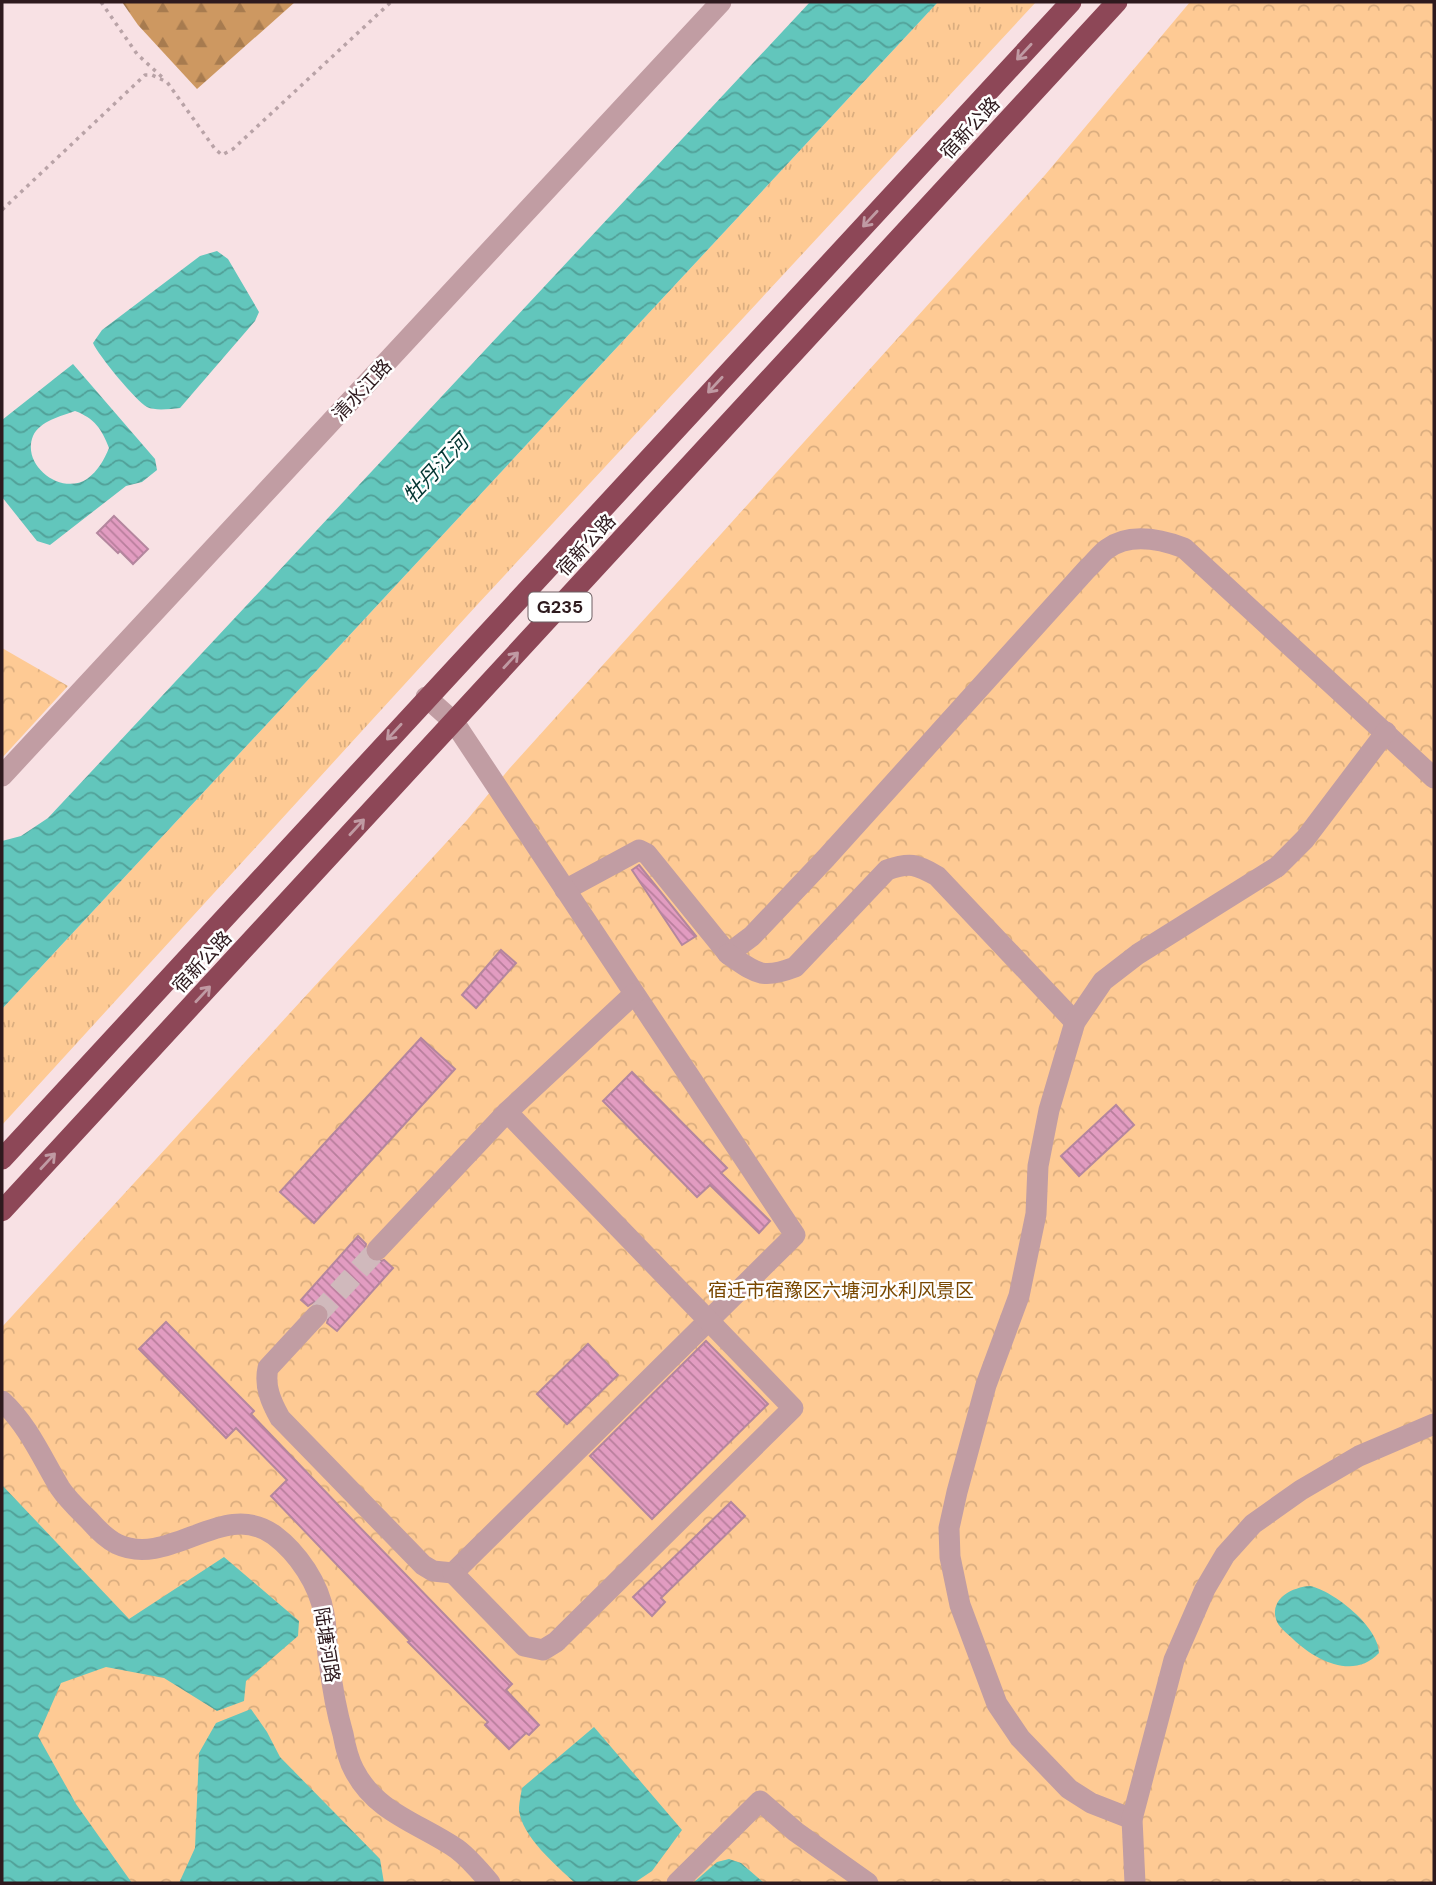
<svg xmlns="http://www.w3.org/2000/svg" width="1436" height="1885" viewBox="0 0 1436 1885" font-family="'DM Sans','Noto Sans SC',sans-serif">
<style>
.grass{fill:url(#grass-tufts)}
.forest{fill:url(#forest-firs)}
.park{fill:url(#park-crowns)}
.water{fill:url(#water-waves);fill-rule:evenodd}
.building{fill:url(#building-back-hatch);stroke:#b4869e;stroke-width:2}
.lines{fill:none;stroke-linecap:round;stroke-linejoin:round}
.minor-tunnel{stroke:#d0b9bc;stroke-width:21;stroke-dasharray:21 10;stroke-linecap:butt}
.path{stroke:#b9a3a7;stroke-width:3.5;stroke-dasharray:3.5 5;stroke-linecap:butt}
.minor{stroke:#c19da3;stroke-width:21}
.highway{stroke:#8d4757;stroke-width:21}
.oneway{stroke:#c09aa3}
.labels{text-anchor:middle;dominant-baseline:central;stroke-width:5;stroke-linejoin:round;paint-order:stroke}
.shield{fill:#fff;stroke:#6d5f62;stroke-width:2}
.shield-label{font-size:18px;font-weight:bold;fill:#2e1a1e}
.street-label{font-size:19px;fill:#2e1a1e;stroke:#fff}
.park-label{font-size:19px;fill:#794800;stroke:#fff}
.water-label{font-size:21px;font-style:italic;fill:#023431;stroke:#fff}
</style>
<defs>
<pattern id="grass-tufts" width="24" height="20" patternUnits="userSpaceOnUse" patternTransform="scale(1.75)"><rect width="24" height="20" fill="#feca94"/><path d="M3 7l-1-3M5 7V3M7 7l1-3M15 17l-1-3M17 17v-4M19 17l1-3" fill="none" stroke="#daad7f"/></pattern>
<pattern id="forest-firs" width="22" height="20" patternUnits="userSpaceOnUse" patternTransform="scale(1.75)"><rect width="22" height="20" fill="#cd9861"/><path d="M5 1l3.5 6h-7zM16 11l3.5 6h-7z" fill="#a77b4f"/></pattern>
<pattern id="park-crowns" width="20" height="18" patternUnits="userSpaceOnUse" patternTransform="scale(1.75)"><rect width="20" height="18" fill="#feca94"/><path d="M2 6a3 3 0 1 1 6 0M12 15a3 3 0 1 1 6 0" fill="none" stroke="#daad7f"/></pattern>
<pattern id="water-waves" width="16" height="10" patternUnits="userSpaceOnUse" patternTransform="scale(1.75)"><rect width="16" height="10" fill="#62c6bc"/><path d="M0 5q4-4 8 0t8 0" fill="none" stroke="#51a098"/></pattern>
<pattern id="building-back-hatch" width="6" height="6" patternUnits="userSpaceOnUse" patternTransform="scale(1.75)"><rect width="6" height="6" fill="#e29cc1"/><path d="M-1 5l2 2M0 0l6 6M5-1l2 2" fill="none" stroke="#b87e9c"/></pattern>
</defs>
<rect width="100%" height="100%" fill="#f8e1e4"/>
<path class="grass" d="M938 2H1036L477 605 2 1125V1009Z"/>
<path class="forest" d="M122 2H295L197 89 138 25Z"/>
<g class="park">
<path d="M1190 2H1434V1883H2V1327L467 820 509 769 1045 175Z"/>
<path d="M2 648 68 686 2 758Z"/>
</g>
<g class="water">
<path d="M810 2H938L2 1009V841L21 836 48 818Z"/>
<path d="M217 251 228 259 259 312 255 321 180 408C170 409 155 411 147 407 137 402 98 355 93 343L102 330 200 256Z"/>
<path d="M73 364 155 459 157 470 142 482 126 486 50 545 37 541 2 497V420ZM75 411C94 418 102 429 109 448 104 460 98 471 87 479 61 496 21 465 33 436 40 421 61 416 75 411Z"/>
<path d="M2 1485 129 1619 224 1557 299 1621 298 1636 246 1681 244 1701 217 1711 164 1678 106 1667 61 1683 38 1736 76 1804 132 1883H2Z"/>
<path d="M1310 1586C1334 1591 1379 1627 1379 1653 1354 1680 1316 1661 1293 1639 1287 1633 1278 1627 1276 1619 1270 1598 1293 1587 1310 1586Z"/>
<path d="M251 1709 267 1732 280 1757 380 1859 384 1883H179L195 1848 199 1753 216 1723Z"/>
<path d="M594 1727 682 1830 652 1871 634 1883H575C556 1865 522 1837 519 1810 519 1803 521 1794 522 1788Z"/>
<path d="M729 1859 741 1863 764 1883H693L717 1862Z"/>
</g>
<g class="building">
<path d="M114 516 148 549 133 564 120 551 118 553 97 533Z"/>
<path d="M639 865 696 936 682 945 632 870Z"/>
<path d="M501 950 516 963 476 1008 462 995Z"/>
<path d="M421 1038 455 1069 314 1223 280 1192Z"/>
<path d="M632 1072 727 1168 721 1173 770 1221 759 1233 710 1185 697 1197 603 1101Z"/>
<path d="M1116 1105 1134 1125 1079 1176 1061 1156Z"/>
<path d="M358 1236 366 1244 364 1253 369 1260 375 1263 384 1260 393 1268 337 1331 327 1323 330 1312 325 1305 314 1302 308 1306 301 1300Z"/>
<path d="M166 1322 254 1411 251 1414 341 1508 512 1684 506 1690 539 1725 529 1735 526 1733 509 1749 485 1725 488 1722 408 1642 410 1641 271 1496 287 1480 236 1428 226 1438 139 1349Z"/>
<path d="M706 1341 768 1404 652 1519 590 1456Z"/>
<path d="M588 1344 618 1375 567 1424 537 1394Z"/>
<path d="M731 1502 745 1516 661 1598 665 1602 652 1616 633 1597Z"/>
</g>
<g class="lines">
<path class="minor-tunnel" d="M317 1315 377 1250"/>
<g class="path">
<path d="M101 2 137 54 163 78"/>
<path d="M2 210 145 75H152L167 82 215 149 222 155 233 149 391 2"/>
</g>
<g class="minor">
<path d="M2 776 721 2"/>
<path d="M565 890 639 850 647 854 728 954 752 936 826 858 1087 569C1094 563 1100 554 1107 549 1130 532 1160 539 1184 548L1434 778"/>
<path d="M728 954C756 973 761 980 795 967L887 870C910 862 916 864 937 876L1075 1022"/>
<path d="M377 1250 507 1112"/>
<path d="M317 1315 268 1368C264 1386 271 1402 280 1418L423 1565 433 1571 453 1573 795 1235 454 722 426 697"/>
<path d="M2 1401C28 1425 42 1458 60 1488 68 1500 79 1510 89 1520 96 1528 107 1539 117 1544 170 1569 223 1498 274 1535 298 1553 319 1584 324 1614 327 1629 326 1646 329 1661 332 1686 336 1710 343 1734 345 1745 348 1759 354 1770 376 1813 419 1823 457 1849 469 1858 480 1871 490 1883"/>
<path d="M453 1573 524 1646 543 1650 556 1642 793 1408 507 1112 634 994"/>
<path d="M1132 1819 1091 1803 1069 1789 1020 1738 997 1704 960 1605 950 1557 949 1528 957 1492 986 1385 1019 1296 1036 1214 1038 1166 1049 1110 1075 1022 1103 981 1138 954 1277 867 1305 839 1386 732"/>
<path d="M677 1883 760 1801 796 1832 868 1883"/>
<path d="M1135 1883 1132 1819 1174 1660 1205 1589 1225 1555 1253 1524 1301 1490 1359 1456 1434 1424"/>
</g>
<g class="highway">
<path d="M2 1159 1071 2"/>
<path d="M2 1211 1117 2"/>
</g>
</g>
<defs><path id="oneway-shaft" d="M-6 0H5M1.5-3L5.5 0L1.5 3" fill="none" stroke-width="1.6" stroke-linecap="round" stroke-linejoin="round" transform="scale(1.75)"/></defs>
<g class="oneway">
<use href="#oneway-shaft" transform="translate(1024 52) rotate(133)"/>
<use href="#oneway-shaft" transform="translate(870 219) rotate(133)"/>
<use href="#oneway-shaft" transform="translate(715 385) rotate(133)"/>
<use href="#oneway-shaft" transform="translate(511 660) rotate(-47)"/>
<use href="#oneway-shaft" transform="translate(394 732) rotate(133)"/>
<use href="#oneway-shaft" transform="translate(357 827) rotate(-47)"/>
<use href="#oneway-shaft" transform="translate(203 994) rotate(-47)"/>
<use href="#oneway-shaft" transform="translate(48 1161) rotate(-47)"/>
</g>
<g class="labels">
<rect class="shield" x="528.5" y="592.5" width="63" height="29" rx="5"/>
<g class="shield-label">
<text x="560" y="607">G235</text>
</g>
<g class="street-label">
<text transform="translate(970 128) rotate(-47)">宿新公路</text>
<text transform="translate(362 390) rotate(-47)">清水江路</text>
<text transform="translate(586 545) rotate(-47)">宿新公路</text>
<text transform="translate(202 962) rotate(-47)">宿新公路</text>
<text transform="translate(327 1645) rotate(81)">陆塘河路</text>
</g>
<g class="park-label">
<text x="841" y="1290">宿迁市宿豫区六塘河水利风景区</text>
</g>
<g class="water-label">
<text transform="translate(436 469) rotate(-47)">牡丹江河</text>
</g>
</g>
<rect width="1436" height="1885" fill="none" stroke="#2e1a1e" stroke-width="7"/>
</svg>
